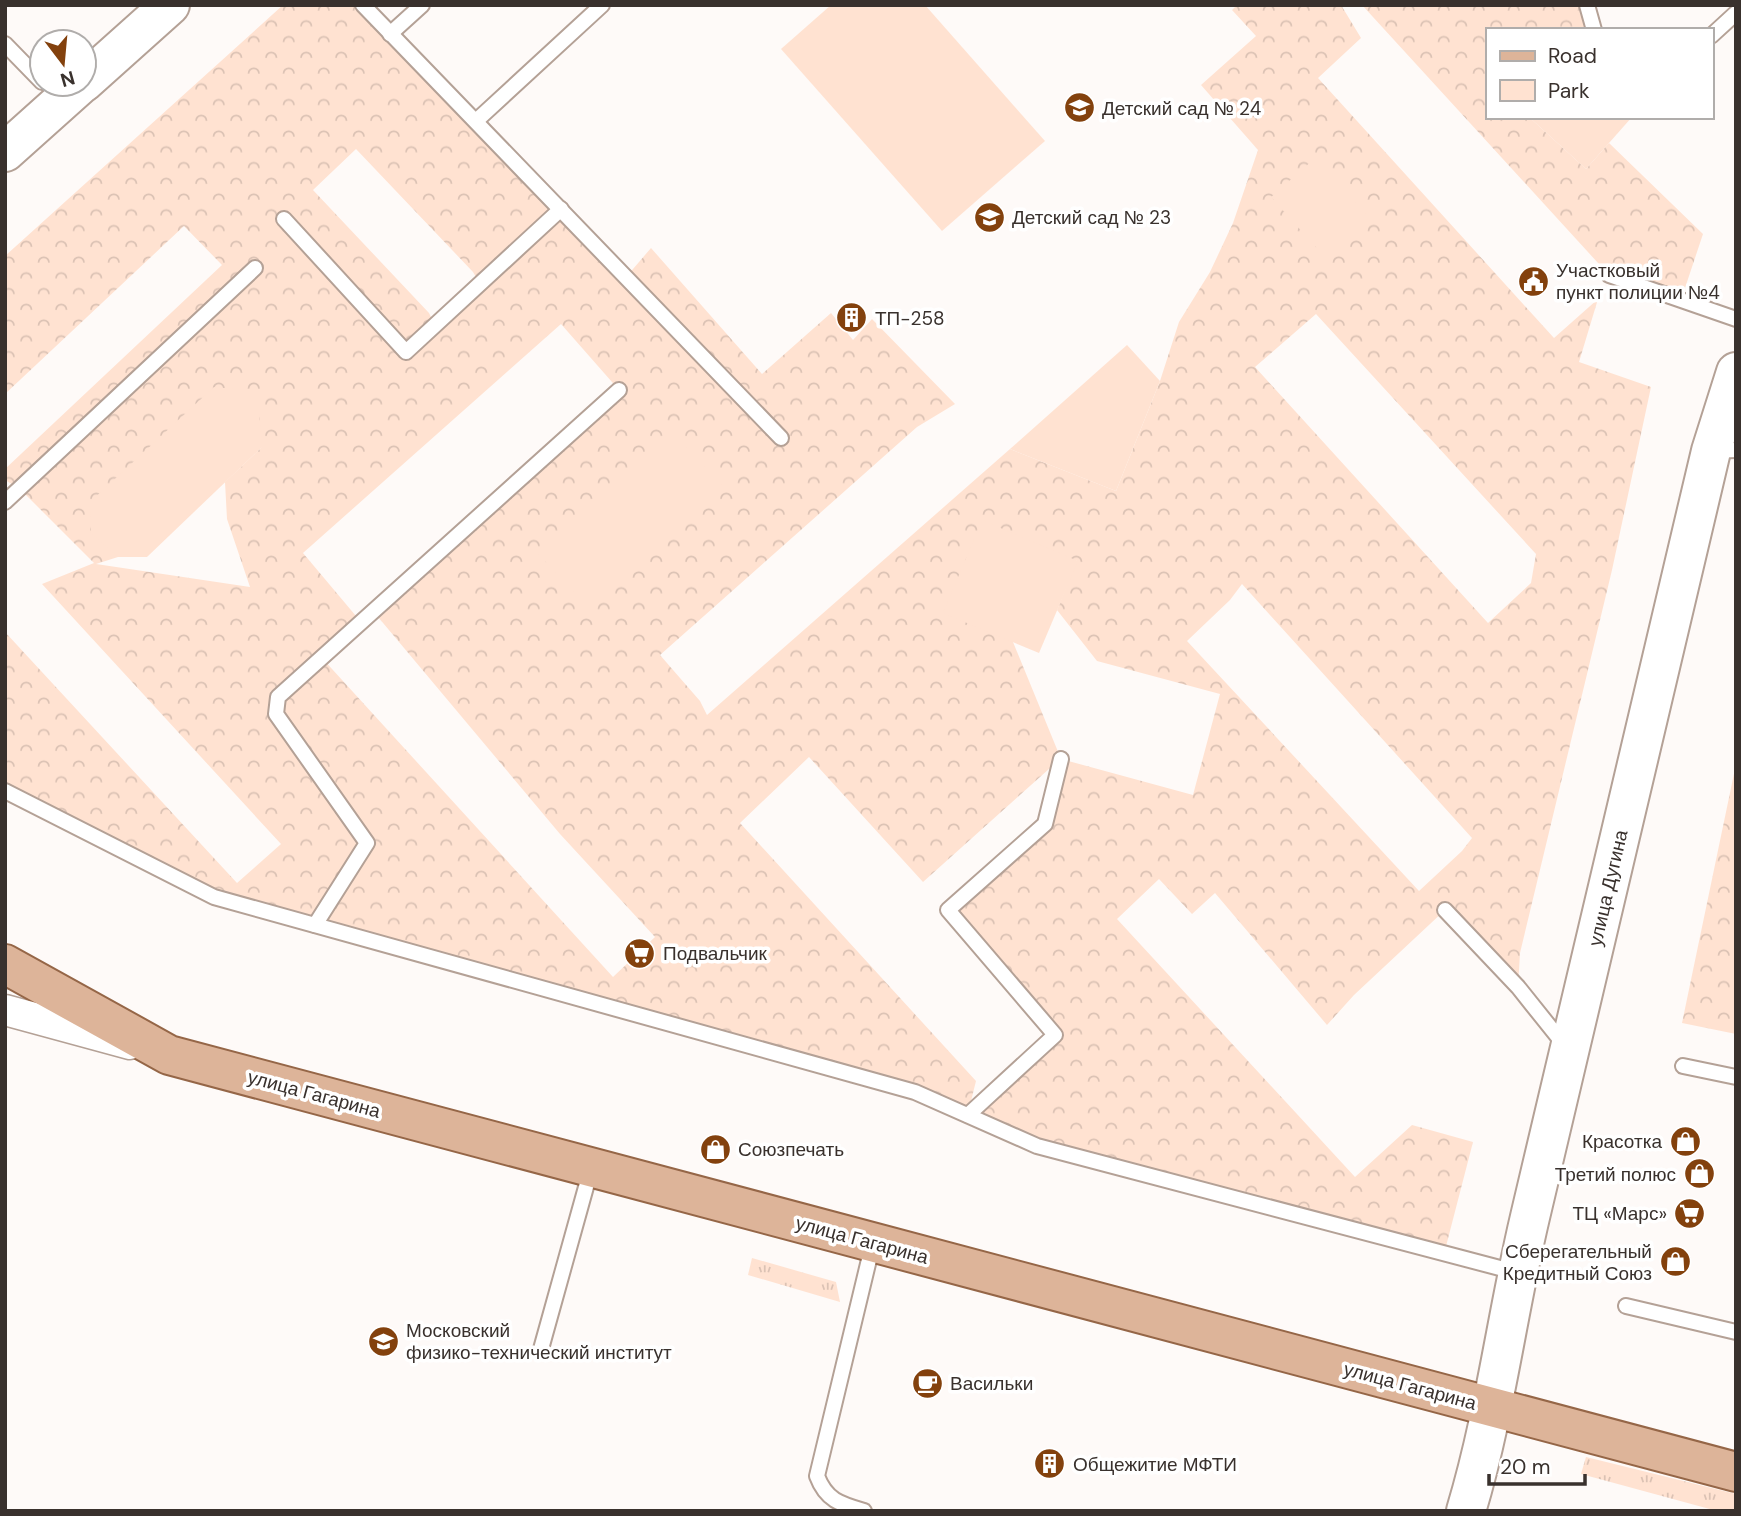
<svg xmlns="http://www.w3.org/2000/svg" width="1741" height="1516" viewBox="0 0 1741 1516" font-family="'DM Sans',sans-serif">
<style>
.grass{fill:url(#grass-tufts)}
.forest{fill:url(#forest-crowns);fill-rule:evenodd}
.park{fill:#ffe2d1}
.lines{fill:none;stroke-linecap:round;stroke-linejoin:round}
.service-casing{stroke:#b4a196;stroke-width:18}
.minor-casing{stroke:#b4a196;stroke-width:33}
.secondary-casing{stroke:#b4a196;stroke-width:42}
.primary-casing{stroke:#956647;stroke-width:42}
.service{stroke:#fff;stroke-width:14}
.minor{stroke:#fff;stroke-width:30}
.secondary{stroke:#fff;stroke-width:38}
.primary{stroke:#ddb499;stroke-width:38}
.labels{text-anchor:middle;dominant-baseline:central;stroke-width:7;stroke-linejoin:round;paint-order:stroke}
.poi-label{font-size:19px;fill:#39312d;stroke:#fff;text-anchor:start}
.street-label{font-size:19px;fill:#39312d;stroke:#fff}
</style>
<defs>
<pattern id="grass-tufts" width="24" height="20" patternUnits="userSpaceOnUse" patternTransform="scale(1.75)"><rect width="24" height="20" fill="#ffe2d1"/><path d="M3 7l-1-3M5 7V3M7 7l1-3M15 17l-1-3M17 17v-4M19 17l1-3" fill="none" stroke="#dbc2b4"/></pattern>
<pattern id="forest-crowns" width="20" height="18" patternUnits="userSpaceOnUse" patternTransform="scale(1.75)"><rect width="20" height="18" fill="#ffe2d1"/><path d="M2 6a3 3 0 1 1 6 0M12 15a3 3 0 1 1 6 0" fill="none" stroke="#dbc2b4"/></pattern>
</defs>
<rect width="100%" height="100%" fill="#fefaf8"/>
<g class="grass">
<path d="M752 1258 836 1282 840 1302 748 1275Z"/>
<path d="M1586 1457 1736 1494V1511H1717L1581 1474Z"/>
</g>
<g class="forest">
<path d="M283 5H365L627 276 651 248 762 374 831 313 853 340 872 319 955 404 917 427 660 655 700 701 707 715 1010 449 1116 491 1160 381 1179 322 1210 272 1233 223 1258 150 1201 85 1256 36 1232 10 1237 5H1341L1361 38 1318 78 1554 338 1598 299 1579 362 1651 387 1612 570 1520 953 1518 987 1445 910 1354 995 1327 1025 1215 893 1192 914 1159 879 1117 919 1355 1177 1412 1125 1473 1142 1444 1254 1037 1146 968 1115 214 897 5 791V632L237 883 281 844 42 584 94 563 20 489 5 480V469L222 265 184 226 5 394V256ZM356 149 473 272 480 284 435 325 429 313 313 190ZM1316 314 1536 554 1531 583 1488 623 1255 367ZM561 324 619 390 373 611 560 834 655 937 613 977 322 658 361 622 303 553ZM262 447 225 482 227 519 250 587 96 564 118 557ZM1077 560 1057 610 1097 661 1220 694 1193 795 1061 759 1013 642ZM1242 584 1472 838 1462 851 1419 891 1187 641 1230 600ZM809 757 923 882 1059 760 1045 824 948 910 1055 1035 968 1113 976 1081 740 823Z"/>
<path d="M1362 5H1587L1594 30H1487V117H1529L1586 169 1609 143 1703 234 1681 300 1609 275Z"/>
<path d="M1736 764V1034L1682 1023Z"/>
</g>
<g class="park">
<path d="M831 5H925L1045 141 942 231 781 49Z"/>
<path d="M1529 117H1632L1586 169Z"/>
<path d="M1315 158 1366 214 1322 254 1271 197Z"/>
<path d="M1127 345 1160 381 1116 491 1010 449Z"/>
<path d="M214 387 234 389 259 414 262 447 147 557H118L91 533 90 502Z"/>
<path d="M670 430 722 485 590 609 538 554Z"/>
<path d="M982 520 1078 561 1039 653 943 613Z"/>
</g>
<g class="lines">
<defs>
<g id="service">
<path d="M363 5 781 438"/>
<path d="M1587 5 1594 30"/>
<path d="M390 34 422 5"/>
<path d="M1711 36 1736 13"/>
<path d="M5 44 42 82"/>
<path d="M476 121 602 5"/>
<path d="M284 219 406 352 561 209"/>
<path d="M1609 275 1736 319"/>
<path d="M1712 451 1736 450"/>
<path d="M5 502 255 268"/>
<path d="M5 791 214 897 915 1092 1037 1146 1515 1272"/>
<path d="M1445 910 1518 987 1566 1047"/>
<path d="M315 925 367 843 276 714 278 697 619 390"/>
<path d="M1683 1066 1736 1077"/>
<path d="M968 1115 1055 1035 948 910 1045 824 1061 759"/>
<path d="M1626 1306 1736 1332"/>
<path d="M541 1349 591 1169"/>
<path d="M864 1511C840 1504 826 1500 817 1476L873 1243"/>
</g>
<path id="minor" d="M5 1010 130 1044"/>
<g id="secondary">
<path d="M84 82 170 5"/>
<path d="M5 152 81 84"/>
<path d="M1466 1511C1495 1415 1507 1314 1530 1217 1590 962 1651 706 1711 451L1736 372"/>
</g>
<path id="primary" d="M5 964 169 1055 1736 1472"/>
</defs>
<use href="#service" class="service-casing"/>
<use href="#minor" class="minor-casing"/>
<use href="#secondary" class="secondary-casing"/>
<use href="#primary" class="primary-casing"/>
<use href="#service" class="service"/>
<use href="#minor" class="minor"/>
<use href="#secondary" class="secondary"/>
<use href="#primary" class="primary"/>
</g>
<defs>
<symbol id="school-disc" viewBox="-11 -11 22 22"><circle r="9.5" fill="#83410d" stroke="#fff"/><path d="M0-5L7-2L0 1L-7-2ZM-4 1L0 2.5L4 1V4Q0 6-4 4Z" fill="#fff"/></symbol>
<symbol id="civic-disc" viewBox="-11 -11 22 22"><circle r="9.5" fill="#83410d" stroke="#fff"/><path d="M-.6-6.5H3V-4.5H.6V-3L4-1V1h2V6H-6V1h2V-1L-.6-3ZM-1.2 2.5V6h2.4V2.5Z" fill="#fff"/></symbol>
<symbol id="building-disc" viewBox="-11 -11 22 22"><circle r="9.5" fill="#83410d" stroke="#fff"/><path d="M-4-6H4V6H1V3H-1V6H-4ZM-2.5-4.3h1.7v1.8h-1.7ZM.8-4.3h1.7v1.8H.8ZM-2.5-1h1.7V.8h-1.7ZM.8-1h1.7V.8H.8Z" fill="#fff"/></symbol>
<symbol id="supermarket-disc" viewBox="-11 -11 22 22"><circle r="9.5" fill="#83410d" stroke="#fff"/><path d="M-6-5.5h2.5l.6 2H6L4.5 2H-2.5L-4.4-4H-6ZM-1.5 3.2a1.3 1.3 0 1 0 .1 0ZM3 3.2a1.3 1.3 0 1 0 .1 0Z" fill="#fff"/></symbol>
<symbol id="shop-disc" viewBox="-11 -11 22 22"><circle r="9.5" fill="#83410d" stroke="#fff"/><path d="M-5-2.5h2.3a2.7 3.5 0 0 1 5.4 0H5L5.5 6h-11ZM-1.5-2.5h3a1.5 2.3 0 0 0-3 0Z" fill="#fff"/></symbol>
<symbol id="university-disc" viewBox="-11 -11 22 22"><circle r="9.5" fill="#83410d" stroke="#fff"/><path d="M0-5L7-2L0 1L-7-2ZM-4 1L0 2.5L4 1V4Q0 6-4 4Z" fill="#fff"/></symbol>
<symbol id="cafe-disc" viewBox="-11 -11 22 22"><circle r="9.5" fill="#83410d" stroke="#fff"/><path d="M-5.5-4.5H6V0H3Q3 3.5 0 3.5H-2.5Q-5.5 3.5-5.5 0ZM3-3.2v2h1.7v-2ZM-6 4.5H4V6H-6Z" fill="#fff"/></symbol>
</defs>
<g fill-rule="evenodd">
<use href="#school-disc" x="1062" y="90" width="35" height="35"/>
<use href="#school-disc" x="972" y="200" width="35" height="35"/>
<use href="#civic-disc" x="1516" y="264" width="35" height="35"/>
<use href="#building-disc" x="834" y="300" width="35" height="35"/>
<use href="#supermarket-disc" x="622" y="936" width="35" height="35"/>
<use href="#shop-disc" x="1668" y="1124" width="35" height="35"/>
<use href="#shop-disc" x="698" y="1132" width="35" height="35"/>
<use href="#shop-disc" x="1682" y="1156" width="35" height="35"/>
<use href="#supermarket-disc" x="1672" y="1196" width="35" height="35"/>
<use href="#shop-disc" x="1658" y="1244" width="35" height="35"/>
<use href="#university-disc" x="366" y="1324" width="35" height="35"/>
<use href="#cafe-disc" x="910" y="1366" width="35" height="35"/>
<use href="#building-disc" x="1032" y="1446" width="35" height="35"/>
</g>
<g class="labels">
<g class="poi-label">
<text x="1102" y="108">Детский сад № 24</text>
<text x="1012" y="217">Детский сад № 23</text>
<text x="1556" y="270">Участковый<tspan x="1556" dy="22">пункт полиции №4</tspan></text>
<text x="875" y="318">ТП-258</text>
<text x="663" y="953">Подвальчик</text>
<text x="1662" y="1141" text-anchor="end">Красотка</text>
<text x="738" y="1149">Союзпечать</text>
<text x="1676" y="1174" text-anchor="end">Третий полюс</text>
<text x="1667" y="1213" text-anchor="end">ТЦ «Марс»</text>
<text x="1652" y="1251" text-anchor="end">Сберегательный<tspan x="1652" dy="22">Кредитный Союз</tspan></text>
<text x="406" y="1330">Московский<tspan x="406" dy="22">физико-технический институт</tspan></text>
<text x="950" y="1383">Васильки</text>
<text x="1073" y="1464">Общежитие МФТИ</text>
</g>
<g class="street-label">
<text transform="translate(1608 888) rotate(-77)">улица Дугина</text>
<text transform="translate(314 1094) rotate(15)">улица Гагарина</text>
<text transform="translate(862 1240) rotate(15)">улица Гагарина</text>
<text transform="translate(1410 1386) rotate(15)">улица Гагарина</text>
</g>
</g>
<rect width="1741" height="1516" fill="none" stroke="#39312d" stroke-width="14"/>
<rect x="1486" y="28" width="228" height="91" fill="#ffffff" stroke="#b0adab" stroke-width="2"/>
<rect x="1500" y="51" width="35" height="10" fill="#ddb499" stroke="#b0adab" stroke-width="2"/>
<text x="1548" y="63" font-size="21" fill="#39312d">Road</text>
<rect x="1500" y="80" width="35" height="21" fill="#ffe2d1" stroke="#b0adab" stroke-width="2"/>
<text x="1548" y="98" font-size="21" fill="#39312d">Park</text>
<g transform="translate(63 63) rotate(164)"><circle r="33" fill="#ffffff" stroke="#b0adab" stroke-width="2"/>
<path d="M0-5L12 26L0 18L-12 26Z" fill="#83410d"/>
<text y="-10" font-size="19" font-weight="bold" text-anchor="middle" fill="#39312d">N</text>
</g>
<path d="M1489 1474v10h96v-10" fill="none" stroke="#39312d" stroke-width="3.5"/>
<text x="1500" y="1474" font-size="21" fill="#39312d" stroke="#ffffff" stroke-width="5" paint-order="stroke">20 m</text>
</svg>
